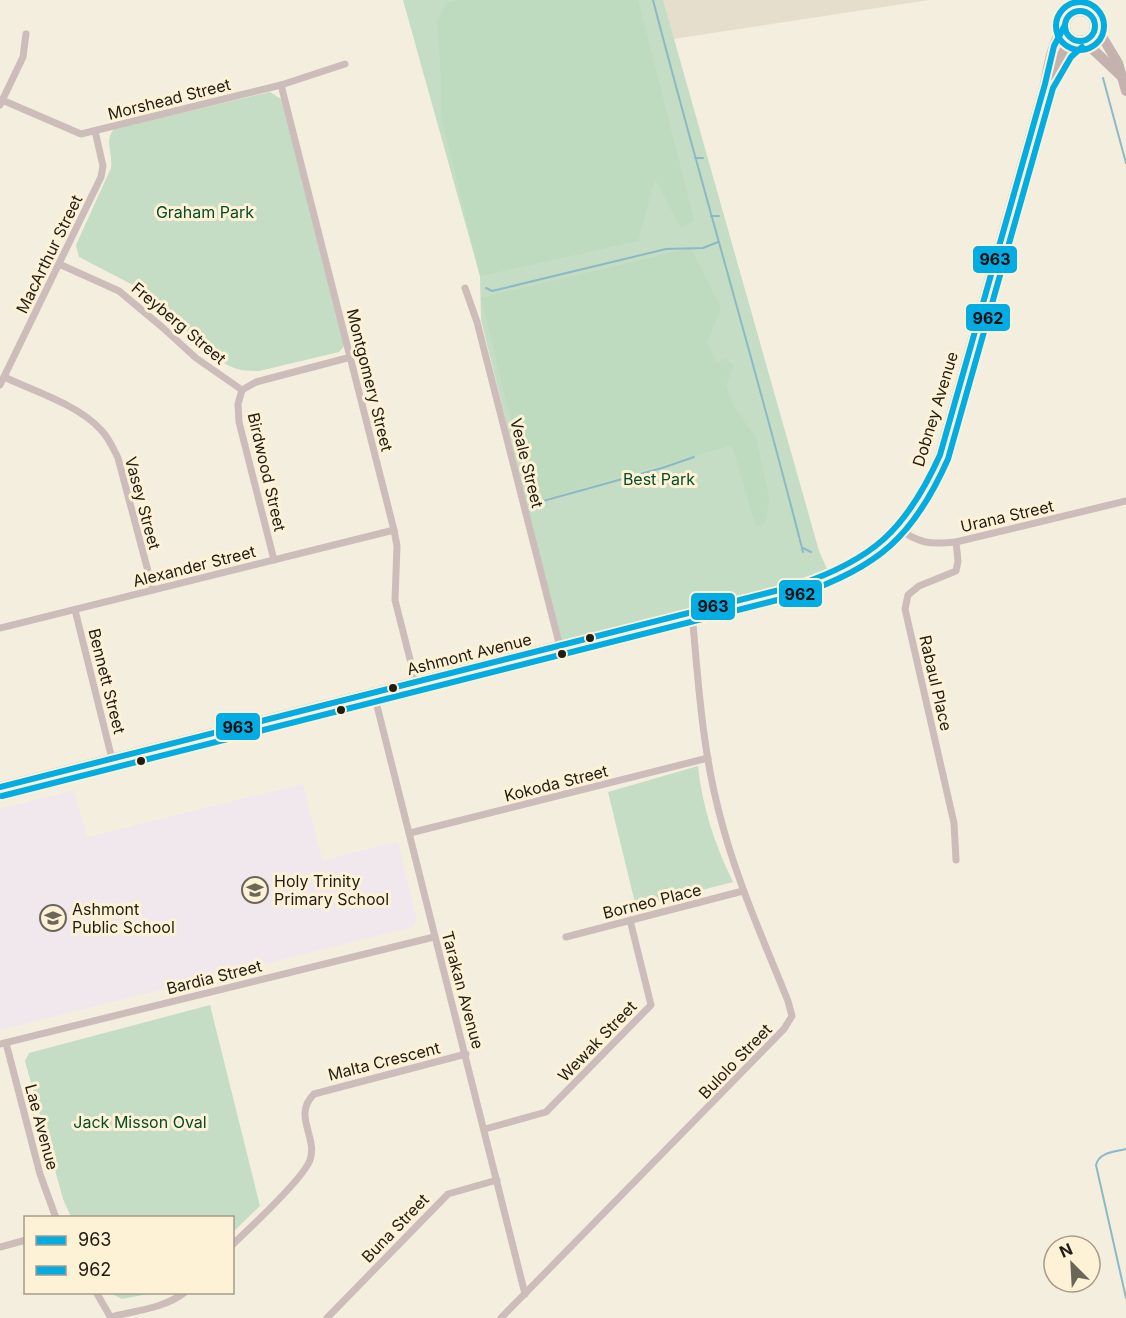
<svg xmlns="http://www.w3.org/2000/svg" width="1126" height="1318" viewBox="0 0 1126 1318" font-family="Inter,sans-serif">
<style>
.commercial{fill:#e5decc}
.education{fill:#f0e8ed}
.green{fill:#c5dcc5}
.forest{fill:#bedabf}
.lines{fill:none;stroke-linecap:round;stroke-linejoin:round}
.stream{stroke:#8bbac5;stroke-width:2}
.street{stroke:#cdbdba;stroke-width:7}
.secondary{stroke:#c4b2af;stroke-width:10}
.bus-1-casing{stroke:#fdf1d6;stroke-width:10}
.bus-2-casing{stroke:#fdf1d6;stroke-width:10}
.bus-1{stroke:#02ade4;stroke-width:6}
.bus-2{stroke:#02ade4;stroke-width:6}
.bus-dot{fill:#211d13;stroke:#fdf1d6;stroke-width:2}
.labels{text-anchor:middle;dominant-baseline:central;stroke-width:6;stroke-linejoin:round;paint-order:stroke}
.street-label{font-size:16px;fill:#211d13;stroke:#fdf1d6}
.park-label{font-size:16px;fill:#054c2b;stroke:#fdf1d6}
.poi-label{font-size:16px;fill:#211d13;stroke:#fdf1d6;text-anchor:start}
.line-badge{stroke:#fdf1d6;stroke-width:2}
.pale-badge-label{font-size:16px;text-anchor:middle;font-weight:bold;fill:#111}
</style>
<rect width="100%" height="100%" fill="#f4eedf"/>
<path class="commercial" d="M663 0H929L673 39Z"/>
<path class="education" d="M303 784 322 858 324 860 398 841 417 920 413 927 0 1030V809L74 790 87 837Z"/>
<g class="green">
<path d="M403 0H663L819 551 827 569 794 582 561 644 481 320 480 276Z"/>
<path d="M270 92 281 99 344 338V346L339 352 259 371C241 371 234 370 220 360L135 286 79 257 76 245 111 168C113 154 104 140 114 129Z"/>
<path d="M698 766C702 806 715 846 733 882L636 907 608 792Z"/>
<path d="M210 1005 260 1206 233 1232 232 1218 71 1217 63 1199 25 1061 29 1053Z"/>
<path d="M111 1293H153L122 1299Z"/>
</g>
<g class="forest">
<path d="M457 0H638L694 220 681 228 655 179 638 241 480 276 441 115V77L437 20 447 3Z"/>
<path d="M691 248 721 308 707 342 717 364 725 358 733 365 726 386 734 407 756 438 769 497 766 522 756 527 732 445 531 502 481 298Z"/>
</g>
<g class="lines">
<g class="stream">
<path d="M653 0C701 185 756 367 803 552"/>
<path d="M1103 78 1126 163"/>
<path d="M695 158H703"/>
<path d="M711 216H719"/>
<path d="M486 288 492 291 666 249 703 248 718 242"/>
<path d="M543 501 662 468 694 457"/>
<path d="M803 548 811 552"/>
<path d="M1126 1149C1115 1152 1099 1152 1096 1165L1126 1298"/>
</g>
<g class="street">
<path d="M281 85 394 530 397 546 395 600 416 683"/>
<path d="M2 100 81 134 281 85 345 64"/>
<path d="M0 105 23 57 26 34"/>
<path d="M59 264 119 291 162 327 196 358 242 390"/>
<path d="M465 288 477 322 560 647"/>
<path d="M4 377C34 391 79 405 101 430 109 438 113 448 118 458L153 590"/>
<path d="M0 385 101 177 103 166 95 131"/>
<path d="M242 390 238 404 239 422 274 560"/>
<path d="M242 390 256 382 351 357"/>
<path d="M897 528C919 543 929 545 956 542L1126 501"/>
<path d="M956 542 958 561 956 571 919 586 908 595 905 609 954 823 956 860"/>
<path d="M75 610 112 759"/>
<path d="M0 628 394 530"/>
<path d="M374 694 525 1294"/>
<path d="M410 833 708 758"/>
<path d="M566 937 743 891"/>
<path d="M6 1043 40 1174 56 1218"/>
<path d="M0 1044 434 937"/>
<path d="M485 1129 546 1112 651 1005 630 920"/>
<path d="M232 1245C249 1229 304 1178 310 1160 318 1136 292 1116 314 1094L466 1054"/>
<path d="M0 1247 26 1240"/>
<path d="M96 1292 111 1318"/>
<path d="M111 1317C134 1311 166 1308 185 1292"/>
<path d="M327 1318 448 1194 497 1180"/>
<path d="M501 1318 784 1029 792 1016 788 1001C763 939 735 877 719 812 702 747 698 679 692 613"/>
</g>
<g class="secondary">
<circle cx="1080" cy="26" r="15"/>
<path d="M1070 15 1075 0"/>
<path d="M1095 25 1118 63 1126 91"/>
<path d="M1083 40 1120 75"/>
<path d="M1049 76 1064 51 1076 40"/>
<path d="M0 787 795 586C870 564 911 528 940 455L1045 84C1049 62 1052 43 1065 25"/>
</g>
<defs>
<g id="bus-1">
<circle cx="1080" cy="26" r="15"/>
<path d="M0 787 795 586C873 560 906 530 940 455L1045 84 1054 46 1065 25"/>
</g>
<g id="bus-2">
<circle cx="1080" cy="26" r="24"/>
<path d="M2 796 797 595C878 568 914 536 948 459L1053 88 1071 57 1082 47"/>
</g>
</defs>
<use href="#bus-1" class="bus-1-casing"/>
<use href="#bus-2" class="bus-2-casing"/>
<use href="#bus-1" class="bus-1"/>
<use href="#bus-2" class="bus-2"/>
</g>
<defs>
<symbol id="school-ring" viewBox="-11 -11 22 22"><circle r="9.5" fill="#fdf1d6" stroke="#6b665a" stroke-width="1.5"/><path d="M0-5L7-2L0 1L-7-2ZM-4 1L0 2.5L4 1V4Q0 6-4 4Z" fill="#6b665a"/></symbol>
</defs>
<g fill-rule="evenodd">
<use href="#school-ring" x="240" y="875" width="30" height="30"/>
<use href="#school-ring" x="38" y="903" width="30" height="30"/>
</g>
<g class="bus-dot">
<circle cx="590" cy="638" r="5"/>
<circle cx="562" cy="654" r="5"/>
<circle cx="393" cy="688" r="5"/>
<circle cx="341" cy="710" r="5"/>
<circle cx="141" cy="761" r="5"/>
</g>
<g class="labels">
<g class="street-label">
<text transform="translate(169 99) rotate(-14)">Morshead Street</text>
<text transform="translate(49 254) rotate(-64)">MacArthur Street</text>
<text transform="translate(179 323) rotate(40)">Freyberg Street</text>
<text transform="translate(370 380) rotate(76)">Montgomery Street</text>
<text transform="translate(935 409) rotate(-73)">Dobney Avenue</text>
<text transform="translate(527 463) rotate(76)">Veale Street</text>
<text transform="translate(267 472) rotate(77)">Birdwood Street</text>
<text transform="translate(143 503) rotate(75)">Vasey Street</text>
<text transform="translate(1007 516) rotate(-13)">Urana Street</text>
<text transform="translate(194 566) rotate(-14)">Alexander Street</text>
<text transform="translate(469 654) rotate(-14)">Ashmont Avenue</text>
<text transform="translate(107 681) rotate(76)">Bennett Street</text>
<text transform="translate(936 683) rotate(77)">Rabaul Place</text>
<text transform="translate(556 783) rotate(-14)">Kokoda Street</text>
<text transform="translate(652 901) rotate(-14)">Borneo Place</text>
<text transform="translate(214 977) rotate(-14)">Bardia Street</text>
<text transform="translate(463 990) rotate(75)">Tarakan Avenue</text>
<text transform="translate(597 1041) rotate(-46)">Wewak Street</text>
<text transform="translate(384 1061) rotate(-14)">Malta Crescent</text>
<text transform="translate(735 1061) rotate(-46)">Bulolo Street</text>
<text transform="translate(42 1127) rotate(75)">Lae Avenue</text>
<text transform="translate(395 1228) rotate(-46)">Buna Street</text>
</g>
<g class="park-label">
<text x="205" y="212">Graham Park</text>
<text x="659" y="479">Best Park</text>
<text x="140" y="1122">Jack Misson Oval</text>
</g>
<g class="poi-label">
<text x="274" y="881">Holy Trinity<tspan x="274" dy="18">Primary School</tspan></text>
<text x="72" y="909">Ashmont<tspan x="72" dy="18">Public School</tspan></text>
</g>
</g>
<g class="line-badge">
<rect x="972" y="245" width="46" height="29" rx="6" fill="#02ade4"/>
<rect x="965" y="303" width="46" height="29" rx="6" fill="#02ade4"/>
<rect x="778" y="579" width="45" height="29" rx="6" fill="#02ade4"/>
<rect x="690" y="592" width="46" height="29" rx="6" fill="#02ade4"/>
<rect x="215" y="712" width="46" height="29" rx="6" fill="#02ade4"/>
</g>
<g class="pale-badge-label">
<text x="995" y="265">963</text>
<text x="988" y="324">962</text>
<text x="800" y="600">962</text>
<text x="713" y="612">963</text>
<text x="238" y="733">963</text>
</g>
<rect x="24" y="1216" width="210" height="78" fill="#fdf1d6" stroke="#a59c88" stroke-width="1.5"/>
<rect x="36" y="1236" width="30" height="9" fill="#02ade4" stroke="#a59c88" stroke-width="1.5"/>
<text x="78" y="1246" font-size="18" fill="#211d13">963</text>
<rect x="36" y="1266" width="30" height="9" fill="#02ade4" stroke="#a59c88" stroke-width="1.5"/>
<text x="78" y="1276" font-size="18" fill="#211d13">962</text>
<g transform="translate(1072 1264) rotate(336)"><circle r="28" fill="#fdf1d6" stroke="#a59c88" stroke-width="1.5"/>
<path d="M0-4.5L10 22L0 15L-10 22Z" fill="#6b665a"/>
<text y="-9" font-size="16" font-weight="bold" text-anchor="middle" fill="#211d13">N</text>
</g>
</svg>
